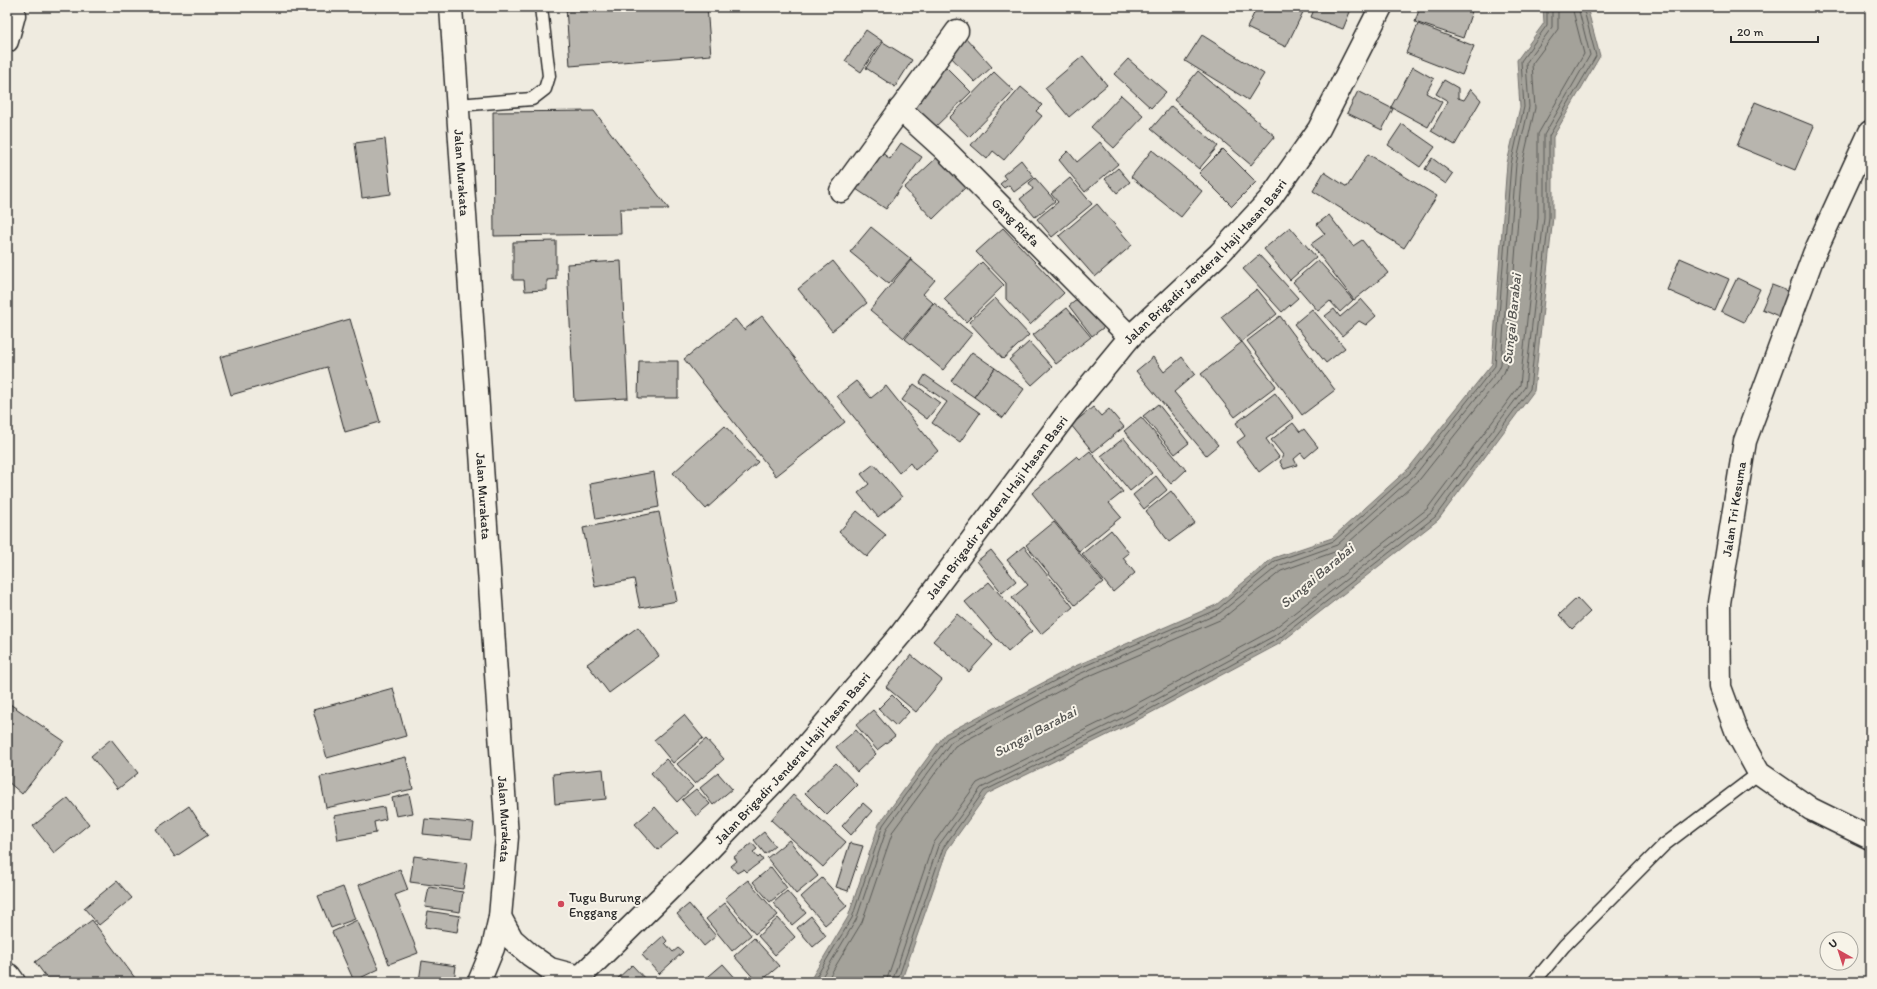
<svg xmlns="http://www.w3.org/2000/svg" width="1877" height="989" viewBox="0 0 1877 989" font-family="Itim,sans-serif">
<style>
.water{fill:#a4a29a;stroke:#74726e}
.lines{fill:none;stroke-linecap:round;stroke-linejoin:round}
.shore{stroke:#5b5b57;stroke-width:1}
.building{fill:#b8b5ae;stroke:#2b2b2b}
.service-casing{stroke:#2b2b2b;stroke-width:15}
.minor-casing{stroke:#2b2b2b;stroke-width:25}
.secondary-casing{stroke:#2b2b2b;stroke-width:25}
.primary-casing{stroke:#2b2b2b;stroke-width:25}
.service{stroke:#f7f3e8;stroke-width:12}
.minor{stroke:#f7f3e8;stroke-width:22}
.secondary{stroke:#f7f3e8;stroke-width:22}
.primary{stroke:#f7f3e8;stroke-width:22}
.poi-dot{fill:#d1495b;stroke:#f7f3e8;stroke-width:1.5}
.labels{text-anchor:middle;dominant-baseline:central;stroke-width:4;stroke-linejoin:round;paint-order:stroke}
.street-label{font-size:13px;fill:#2b2b2b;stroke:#f7f3e8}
.poi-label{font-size:13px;fill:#2b2b2b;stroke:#f7f3e8;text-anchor:start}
.water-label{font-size:14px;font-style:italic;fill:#555552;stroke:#f7f3e8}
</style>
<rect width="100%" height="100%" fill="#efebe0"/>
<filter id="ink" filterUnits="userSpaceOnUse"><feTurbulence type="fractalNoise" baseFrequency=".025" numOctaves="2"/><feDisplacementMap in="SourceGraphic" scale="8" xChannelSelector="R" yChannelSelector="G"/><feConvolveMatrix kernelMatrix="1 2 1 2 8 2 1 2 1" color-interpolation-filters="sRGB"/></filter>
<g filter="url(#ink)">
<path class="water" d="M1543 7H1587L1600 56 1553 137V217L1534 391 1438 520 1279 644 1132 723 987 794 947 850 901 982H809L848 917 879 824 945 734 1073 667 1216 605 1273 558 1332 538 1408 469 1492 364 1507 163 1520 107 1517 60 1544 23Z"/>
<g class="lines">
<g class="shore">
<path d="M813 982 852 918 883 825 947 738 1075 670 1218 609 1275 561 1334 541 1411 472 1495 366 1511 164 1524 107 1521 61 1547 25V7"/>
<path d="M819 982 856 920 887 828 951 742 1077 675 1220 613 1278 566 1337 545 1415 475 1499 369 1501 364 1516 164 1529 107 1526 63 1552 27V7"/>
<path d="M826 982 862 922 893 831 955 746 1080 680 1222 619 1281 571 1340 550 1420 479 1504 373 1507 365 1522 165 1535 108 1532 64 1558 29V7"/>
<path d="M886 982 933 844 977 783 1125 710 1271 631 1427 509 1520 385 1538 217V134L1584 54 1572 7"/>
<path d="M892 982 938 846 981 788 1128 715 1274 636 1431 513 1525 387 1544 217V135L1590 55 1578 7"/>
<path d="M897 982 943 848 984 791 1130 720 1277 640 1435 517 1530 389 1549 217V136L1596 56 1583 7"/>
</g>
</g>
<g class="building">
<path d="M566 7H707L711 55 570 66Z"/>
<path d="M1257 7 1305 8 1286 47 1247 28Z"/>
<path d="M1315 7H1352L1343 29 1311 17Z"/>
<path d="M1420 7H1460L1472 11 1463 38 1415 22Z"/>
<path d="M1418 24 1474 46 1462 75 1406 53Z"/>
<path d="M866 30 882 41 861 72 845 61Z"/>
<path d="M1202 35 1264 74 1248 100 1185 61Z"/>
<path d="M965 37 992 67 975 82 947 53Z"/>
<path d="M883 42 912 60 895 87 866 68Z"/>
<path d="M1083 56 1107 85 1069 117 1045 88Z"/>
<path d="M1128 59 1166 92 1151 108 1114 74Z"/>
<path d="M944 65 971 92 931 131 912 112 916 107 909 100Z"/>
<path d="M1413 67 1434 79 1426 93 1442 102 1428 127 1391 107Z"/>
<path d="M1198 71 1275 136 1251 165 1174 100Z"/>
<path d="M994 72 1014 91 969 137 949 118Z"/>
<path d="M1444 80 1458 88V98L1464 100 1471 89 1481 100 1455 145 1431 131 1448 101 1436 94Z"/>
<path d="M1021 87 1042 105 1036 111 1042 116 1004 160 993 151 987 159 971 145Z"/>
<path d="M1358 91 1393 109 1382 130 1347 113Z"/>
<path d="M1121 95 1144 116 1114 148 1091 127Z"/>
<path d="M1755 102 1814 126 1795 170 1737 146Z"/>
<path d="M1171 106 1218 146 1199 169 1151 129Z"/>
<path d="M594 111 669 209H620L621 234 494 236 493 112Z"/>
<path d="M1402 124 1435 147 1420 167 1388 145Z"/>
<path d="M385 139 391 194 362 198 355 143Z"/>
<path d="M1100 142 1118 164 1085 192 1059 160 1068 151 1077 162Z"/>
<path d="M901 143 922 157 886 209 856 189 881 152 890 159Z"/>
<path d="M1223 149 1256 182 1232 206 1199 173Z"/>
<path d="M1152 150 1202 191 1181 217 1131 177Z"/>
<path d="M942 153 970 183 933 219 904 188Z"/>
<path d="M1368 154 1437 196 1404 248 1313 191 1324 172 1347 187Z"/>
<path d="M1432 158 1453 174 1446 184 1425 169Z"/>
<path d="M1021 160 1034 177 1014 192 1009 185 1004 188 1000 184 1006 179 1003 175Z"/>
<path d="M1118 168 1130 182 1117 193 1105 179Z"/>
<path d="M1035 178 1055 201 1035 217 1020 199 1033 189 1029 183Z"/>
<path d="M1070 178 1092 204 1052 237 1037 219 1058 202 1051 194Z"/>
<path d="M1097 204 1132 245 1095 277 1059 236Z"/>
<path d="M1329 215 1353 246 1362 240 1388 273 1354 300 1311 244 1325 234 1317 224Z"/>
<path d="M871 227 911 259 889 284 850 252Z"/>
<path d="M1290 227 1316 257 1290 280 1264 249Z"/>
<path d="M1003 228 1064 293 1030 325 1006 299V283L976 252Z"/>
<path d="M556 241V279L547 280V290L525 291 524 280H513V242Z"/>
<path d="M1259 255 1298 298 1282 312 1243 269Z"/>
<path d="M1680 258 1729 279 1715 311 1667 290Z"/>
<path d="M911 260 935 280 923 294 933 303 904 338 870 310Z"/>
<path d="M1318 260 1353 300 1340 312 1330 301 1318 311 1293 282Z"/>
<path d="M621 261 628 398 574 401 567 264Z"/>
<path d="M833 261 867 303 832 331 798 289Z"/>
<path d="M982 262 1004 285 966 322 944 299Z"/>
<path d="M1737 278 1760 289 1744 322 1721 311Z"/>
<path d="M1772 285 1793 293 1783 318 1762 309Z"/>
<path d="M1257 289 1277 314 1241 342 1221 317Z"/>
<path d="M1084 294 1107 325 1092 336 1069 306Z"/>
<path d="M995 298 1029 335 1003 359 969 322Z"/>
<path d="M1361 299 1376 316 1366 325 1359 321 1342 336 1325 316 1334 309 1340 317Z"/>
<path d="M934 303 972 334 943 370 905 339Z"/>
<path d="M1067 308 1091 337 1056 364 1033 335Z"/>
<path d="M1312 309 1345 348 1326 363 1294 324Z"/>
<path d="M762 316 845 422 776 476 684 359 735 319 744 330Z"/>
<path d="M1280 316 1335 390 1302 415 1247 341Z"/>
<path d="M350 319 380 422 345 432 327 367 231 395 220 357Z"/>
<path d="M1029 342 1052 367 1032 385 1009 360Z"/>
<path d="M1242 342 1276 386 1235 417 1201 374Z"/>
<path d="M972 352 995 368 974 397 951 381Z"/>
<path d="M1153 357 1164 372 1182 357 1195 374 1174 392 1218 445 1206 455 1136 371Z"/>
<path d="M639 361H678V398H638Z"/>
<path d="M995 368 1024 389 1003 418 974 397Z"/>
<path d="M925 375 980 413 960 442 932 423 947 402 920 383Z"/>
<path d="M856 381 871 398 886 386 938 451 915 470 910 463 899 473 837 396Z"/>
<path d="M914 384 940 403 927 419 902 400Z"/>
<path d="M1275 393 1294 418 1266 439 1279 457 1259 472 1237 442 1245 436 1236 423Z"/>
<path d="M1158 404 1189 443 1175 454 1143 416Z"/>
<path d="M1093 407 1101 416 1109 409 1124 427 1093 452 1071 425Z"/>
<path d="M1141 417 1186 470 1171 484 1124 431Z"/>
<path d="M1293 423 1300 432 1304 429 1318 447 1305 458 1301 453 1294 459 1297 465 1284 469 1280 462 1283 455 1271 440Z"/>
<path d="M725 426 758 462 706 509 673 473Z"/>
<path d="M1124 438 1152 473 1130 491 1101 456Z"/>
<path d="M1090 451 1123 492 1109 503 1121 517 1079 551 1032 493 1077 456 1080 459Z"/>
<path d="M874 464 902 497 878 517 858 493 869 484 861 474Z"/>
<path d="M654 472 659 507 596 519 590 484Z"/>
<path d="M1156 476 1167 490 1144 509 1133 495Z"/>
<path d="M1171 491 1195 523 1169 542 1146 511Z"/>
<path d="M857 511 886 535 867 557 839 532Z"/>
<path d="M659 512 677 601 640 608 634 579 595 587 583 528Z"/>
<path d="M1054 522 1103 582 1075 605 1026 545Z"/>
<path d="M1111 530 1129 553 1123 558 1135 573 1113 592 1082 554Z"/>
<path d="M1024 546 1073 607 1041 634 1012 598 1028 585 1007 560Z"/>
<path d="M991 550 1016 581 1002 593 977 561Z"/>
<path d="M989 582 1032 631 1008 652 965 602Z"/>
<path d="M1577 598 1590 612 1572 629 1559 615Z"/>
<path d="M957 614 993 645 969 672 933 641Z"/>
<path d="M638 627 659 656 609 693 587 664Z"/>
<path d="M911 655 942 680 916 712 886 687Z"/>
<path d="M393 688 406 736 327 758 313 710Z"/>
<path d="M892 695 909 712 896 726 878 709Z"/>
<path d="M7 702 64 741 22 794 7 781Z"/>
<path d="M873 710 895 736 877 750 856 725Z"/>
<path d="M684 715 703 738 673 763 654 740Z"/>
<path d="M856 730 876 754 857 772 836 747Z"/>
<path d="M111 739 138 773 118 789 91 756Z"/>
<path d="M706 739 724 759 695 784 677 764Z"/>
<path d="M406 757 413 789 326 808 320 777Z"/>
<path d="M666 759 693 787 677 802 651 773Z"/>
<path d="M836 763 857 785 827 815 805 793Z"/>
<path d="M603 769 606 799 555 804 553 774Z"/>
<path d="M718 773 732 789 713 805 700 788Z"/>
<path d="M696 789 710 804 696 816 682 800Z"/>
<path d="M409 794 413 813 396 816 392 798Z"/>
<path d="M793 795 846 842 823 867 771 820Z"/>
<path d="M68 798 89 824 54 853 33 826Z"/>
<path d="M863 803 872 811 851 835 842 826Z"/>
<path d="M189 806 208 835 175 857 156 829Z"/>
<path d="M384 807 386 819 374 822 376 833 338 840 334 816Z"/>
<path d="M655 807 678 833 658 850 635 824Z"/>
<path d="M425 819 474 823 472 839 423 834Z"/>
<path d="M764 832 775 846 765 854 754 840Z"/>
<path d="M789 840 818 876 796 894 767 858Z"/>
<path d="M752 843 757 849 753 852 758 858 760 856 763 860 747 872 744 869 737 873 731 866 737 861 734 857Z"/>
<path d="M850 843 863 846 848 891 836 887Z"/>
<path d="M414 856 467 863 463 889 410 882Z"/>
<path d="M771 867 787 888 770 902 753 882Z"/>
<path d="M400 869 408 890 395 895 418 953 389 964 359 885Z"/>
<path d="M822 878 847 906 825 925 801 897Z"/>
<path d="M748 880 778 915 755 934 725 898Z"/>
<path d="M117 881 132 898 99 925 84 908Z"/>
<path d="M343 887 355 919 331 928 318 896Z"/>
<path d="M429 887 463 892 460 912 425 907Z"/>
<path d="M787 891 806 913 792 925 773 903Z"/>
<path d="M725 903 751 935 732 951 706 919Z"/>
<path d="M689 904 716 936 704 946 677 914Z"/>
<path d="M428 911 460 916 457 932 425 927Z"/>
<path d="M811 916 826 936 813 947 797 928Z"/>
<path d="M778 918 795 937 775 955 758 936Z"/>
<path d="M92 920 138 982H50L35 962Z"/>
<path d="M357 920 379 969 354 981 332 932Z"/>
<path d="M663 936 667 941 665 943 673 952 678 948 683 952 659 974 642 955Z"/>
<path d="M754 938 779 966 760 982H757L734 956Z"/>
<path d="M422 961 456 966 454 982 419 981Z"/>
<path d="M723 964 739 982H702Z"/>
<path d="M632 965 648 982H614Z"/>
</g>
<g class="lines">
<defs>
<g id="service">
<path d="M458 105 532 99 545 89 549 76 541 7"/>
<path d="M1534 982 1564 946 1664 845 1759 773"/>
</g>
<g id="minor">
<path d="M7 41 14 15 13 7"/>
<path id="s1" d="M900 109 944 149 1130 337"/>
<path d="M1870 132 1814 254 1745 441 1719 603 1720 687 1737 733 1759 773 1811 809 1870 838"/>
<path d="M841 191 957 31"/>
<path d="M9 975 14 982"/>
</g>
<g id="secondary">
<path id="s2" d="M575 982 700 859 789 766 901 634 1068 412 1130 337 1219 254 1269 200 1319 129 1381 7"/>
</g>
<g id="primary">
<path id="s3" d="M451 7 507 837 500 917 493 948 479 982"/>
<path d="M500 917 512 939 530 955 550 969 580 977"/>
</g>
</defs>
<use href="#service" class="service-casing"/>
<use href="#minor" class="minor-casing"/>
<use href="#secondary" class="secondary-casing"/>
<use href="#primary" class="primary-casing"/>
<use href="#service" class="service"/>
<use href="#minor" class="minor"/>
<use href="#secondary" class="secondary"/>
<use href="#primary" class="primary"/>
</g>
</g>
<circle class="poi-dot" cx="561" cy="904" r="4"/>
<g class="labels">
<g class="street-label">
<text stroke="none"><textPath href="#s3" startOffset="166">Jalan Murakata</textPath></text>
<text stroke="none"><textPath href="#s1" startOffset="162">Gang Rizfa</textPath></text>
<text stroke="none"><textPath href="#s2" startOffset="959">Jalan Brigadir Jenderal Haji Hasan Basri</textPath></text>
<text stroke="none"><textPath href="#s3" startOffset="490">Jalan Murakata</textPath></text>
<text stroke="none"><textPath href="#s2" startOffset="636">Jalan Brigadir Jenderal Haji Hasan Basri</textPath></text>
<text transform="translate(1734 509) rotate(-81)">Jalan Tri Kesuma</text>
<text stroke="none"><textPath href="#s2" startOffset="312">Jalan Brigadir Jenderal Haji Hasan Basri</textPath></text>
<text stroke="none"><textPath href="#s3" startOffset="814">Jalan Murakata</textPath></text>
</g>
<g class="poi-label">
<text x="569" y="897">Tugu Burung<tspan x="569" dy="15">Enggang</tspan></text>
</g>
<g class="water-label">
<text transform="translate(1512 319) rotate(-84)">Sungai Barabai</text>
<text transform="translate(1317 576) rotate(-40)">Sungai Barabai</text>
<text transform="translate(1035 732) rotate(-28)">Sungai Barabai</text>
</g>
</g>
<rect width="1877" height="989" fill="none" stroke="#f7f3e8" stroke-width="24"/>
<rect x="12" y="12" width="1853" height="965" fill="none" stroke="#2b2b2b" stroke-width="1.5" filter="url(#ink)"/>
<g transform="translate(1839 951) rotate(321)"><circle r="19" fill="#f7f3e8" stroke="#a5a39c"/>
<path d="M0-3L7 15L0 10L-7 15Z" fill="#d1495b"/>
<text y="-6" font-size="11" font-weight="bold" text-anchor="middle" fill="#2b2b2b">U</text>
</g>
<path d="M1731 36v6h87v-6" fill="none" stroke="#2b2b2b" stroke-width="2"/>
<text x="1737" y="36" font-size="12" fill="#2b2b2b" stroke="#f7f3e8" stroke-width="3" paint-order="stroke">20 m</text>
</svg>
